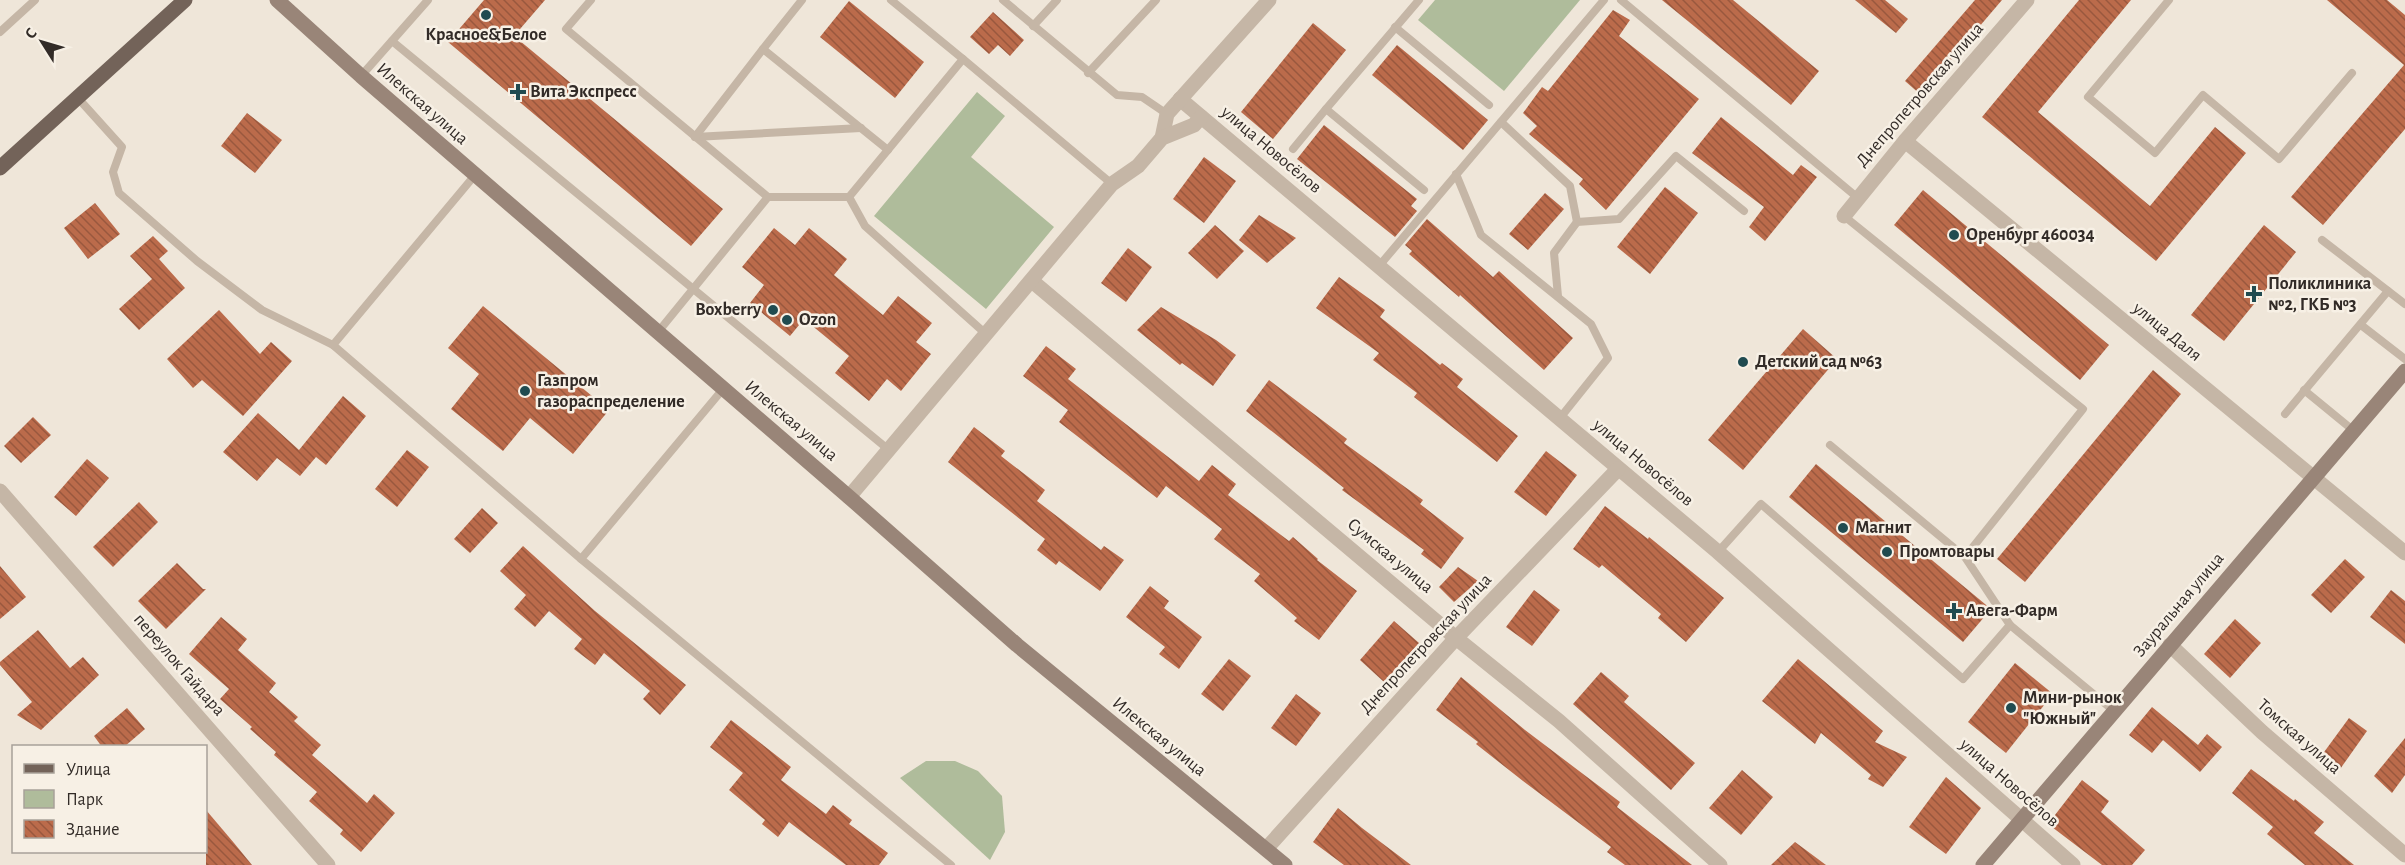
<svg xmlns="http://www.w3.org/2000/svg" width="2405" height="865" viewBox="0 0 2405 865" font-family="'Alegreya Sans',sans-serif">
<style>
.green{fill:#afbc9b}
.building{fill:url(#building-back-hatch)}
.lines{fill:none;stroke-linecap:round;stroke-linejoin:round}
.lane{stroke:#c5b6a6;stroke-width:8}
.street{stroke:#c5b6a6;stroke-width:15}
.secondary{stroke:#998578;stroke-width:15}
.primary{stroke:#736359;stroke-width:15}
.poi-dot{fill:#204b50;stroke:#f7f0e5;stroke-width:2}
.labels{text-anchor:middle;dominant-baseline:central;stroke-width:5;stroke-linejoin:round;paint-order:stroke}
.poi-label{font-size:18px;font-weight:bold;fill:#322b27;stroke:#f7f0e5;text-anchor:start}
.street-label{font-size:18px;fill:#322b27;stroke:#f7f0e5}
</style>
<defs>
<pattern id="building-back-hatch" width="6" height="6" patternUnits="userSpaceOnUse" patternTransform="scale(1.5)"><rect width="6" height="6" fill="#bb6b4b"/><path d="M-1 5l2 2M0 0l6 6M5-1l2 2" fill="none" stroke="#99583e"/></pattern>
</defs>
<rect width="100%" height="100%" fill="#efe6d9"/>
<g class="green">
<path d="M1435 0H1580L1504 91 1418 20Z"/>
<path d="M977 92 1005 116 971 157 1054 227 986 309 874 216Z"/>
<path d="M926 761H955L978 771 1002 796 1005 832 990 860 900 778Z"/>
</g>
<g class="building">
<path d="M484 0H545L514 36 723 209 691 246 448 42Z"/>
<path d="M1662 0H1733L1819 71 1791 105Z"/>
<path d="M1855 0H1885L1908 19 1896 33Z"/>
<path d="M1975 0H2002L1921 95 1905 81Z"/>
<path d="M2079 0H2131L2038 112 2150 206 2215 127 2246 153 2156 261 1982 117Z"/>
<path d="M2327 0H2387L2405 15V129L2323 225 2291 197 2404 65Z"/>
<path d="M849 1 924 62 895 98 820 37Z"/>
<path d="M1613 10 1630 20 1619 36 1699 99 1606 210 1579 184 1583 179 1529 134 1537 126 1523 113 1542 87 1548 91Z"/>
<path d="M993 12 1024 40 1010 56 998 45 989 54 970 37Z"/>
<path d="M1313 23 1346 50 1273 139 1241 112Z"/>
<path d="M1397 45 1488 120 1463 150 1372 75Z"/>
<path d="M247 113 282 140 255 173 221 146Z"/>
<path d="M1721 117 1793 175 1801 165 1817 177 1765 241 1749 227 1764 207 1692 153Z"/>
<path d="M1324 125 1417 199 1411 206 1417 211 1395 237 1297 159Z"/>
<path d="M1204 157 1236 181 1204 223 1173 199Z"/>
<path d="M1665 187 1698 213 1650 274 1617 247Z"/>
<path d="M1923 190 2109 345 2080 380 1894 225Z"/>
<path d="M1545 193 1564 209 1528 250 1509 234Z"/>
<path d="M95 203 120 234 88 259 64 228Z"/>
<path d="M1259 215 1296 238 1267 263 1239 240Z"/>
<path d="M1427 219 1493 277 1499 271 1573 338 1544 370 1460 295 1459 297 1409 254 1412 251 1405 245Z"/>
<path d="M1215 225 1244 251 1217 279 1188 253Z"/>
<path d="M2264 225 2296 252 2224 341 2191 315Z"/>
<path d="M774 228 795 245 809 228 847 259 834 275 883 315 898 296 932 323 916 342 931 354 901 391 887 379 869 401 835 373 849 356 804 319 790 336 750 303 764 285 742 267Z"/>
<path d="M153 236 168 251 159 259 185 288 139 330 119 309 152 279 130 256Z"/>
<path d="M1128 248 1152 267 1126 302 1101 283Z"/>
<path d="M1339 277 1385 310 1380 317 1440 365 1442 363 1463 379 1457 387 1518 436 1497 462 1414 397 1417 393 1373 360 1379 353 1316 308Z"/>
<path d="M483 306 609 410 573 454 530 418 503 451 451 409 479 374 448 348Z"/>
<path d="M1161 307 1216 340 1236 355 1213 386 1182 363 1180 365 1137 330Z"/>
<path d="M219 310 260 354 271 342 292 361 243 416 202 380 193 388 167 359Z"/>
<path d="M1803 329 1837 359 1743 470 1708 440Z"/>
<path d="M1046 346 1076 369 1068 379 1199 481 1212 465 1236 484 1228 495 1289 541 1293 537 1318 559 1317 560 1357 591 1319 640 1294 621 1297 618 1254 581 1260 574 1214 539 1222 529 1166 486 1157 498 1059 422 1068 410 1023 376Z"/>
<path d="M2153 370 2181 394 2025 582 1997 559Z"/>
<path d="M1269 380 1347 439 1344 443 1423 500 1420 504 1464 538 1441 569 1421 554 1424 550 1342 490 1344 488 1246 411Z"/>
<path d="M343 396 366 416 326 465 316 457 300 476 277 458 257 481 223 452 258 413 299 450Z"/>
<path d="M33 417 51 435 21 463 4 446Z"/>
<path d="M974 427 1005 451 1001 456 1045 490 1037 501 1101 550 1104 546 1124 560 1100 591 1059 561 1056 565 1037 550 1045 539 948 462Z"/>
<path d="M407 450 429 467 397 507 375 489Z"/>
<path d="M1546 451 1577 475 1546 516 1514 492Z"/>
<path d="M87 459 109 478 76 516 54 497Z"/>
<path d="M1816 464 1991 609 1963 642 1789 497Z"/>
<path d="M139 502 158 522 113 567 93 547Z"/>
<path d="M1605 506 1648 539 1649 537 1724 598 1686 642 1658 618 1661 614 1602 565 1599 568 1573 549Z"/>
<path d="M482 508 498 523 470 553 454 539Z"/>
<path d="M523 546 595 611 686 685 660 715 643 699 650 691 604 653 595 665 574 649 582 639 549 611 535 627 514 609 526 595 500 571Z"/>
<path d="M2345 559 2365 577 2331 613 2311 595Z"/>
<path d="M177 563 203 589H206L166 629 138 601Z"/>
<path d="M0 566 26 597 0 619Z"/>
<path d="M1458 567 1478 581 1454 602 1439 587Z"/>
<path d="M1150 586 1169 601 1164 608 1202 637 1179 669 1159 654 1165 647 1126 617Z"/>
<path d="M1534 590 1560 610 1532 646 1506 627Z"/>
<path d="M2391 590 2405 601V644L2370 617Z"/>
<path d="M221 617 247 639 238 650 276 683 269 692 298 717 294 721 321 745 312 755 367 803 374 794 395 813 361 852 340 834 343 830 309 801 317 792 274 755 276 752 250 729 252 727 220 699 229 689 189 654Z"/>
<path d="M2235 619 2261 643 2230 678 2204 654Z"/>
<path d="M1394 621 1419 643 1384 682 1360 660Z"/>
<path d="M38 630 70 668 83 657 99 675 41 730 17 715 32 702 0 665V662Z"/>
<path d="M1229 659 1251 676 1223 711 1201 694Z"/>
<path d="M1798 659 1883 731 1875 742 1907 757 1883 787 1868 779 1871 775 1821 733 1815 744 1762 701Z"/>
<path d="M2015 663 2053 694 2006 753 1968 722Z"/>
<path d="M1601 672 1629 696 1624 702 1695 763 1671 790 1573 704Z"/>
<path d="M1461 677 1525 730 1620 802 1617 807 1692 865H1625L1607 852 1611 847 1523 781 1476 744 1478 742 1436 710Z"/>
<path d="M1296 694 1321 713 1296 746 1271 728Z"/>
<path d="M2152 707 2198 745 2207 734 2222 747 2200 772 2163 740 2152 753 2129 735Z"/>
<path d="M127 708 145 729 124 747H102L94 736Z"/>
<path d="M2349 718 2367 731 2338 772 2319 759Z"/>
<path d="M731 720 791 767 781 780 826 814 833 805 852 820 849 824 888 853 879 865H846L789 822 778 837 762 824 765 820 729 790 743 773 710 747Z"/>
<path d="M2405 738V775L2392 793 2374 776Z"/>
<path d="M2251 769 2294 801 2295 799 2324 822 2314 833 2354 865H2305L2267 834 2273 827 2232 793Z"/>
<path d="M1742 770 1773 797 1741 835 1709 808Z"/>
<path d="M1946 777 1981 808 1946 854 1909 827Z"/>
<path d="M2082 780 2109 801 2101 812 2145 850 2132 865H2102L2048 824Z"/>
<path d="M1338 808 1362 828 1411 865H1344L1313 842Z"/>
<path d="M206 810 234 843 252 865H206Z"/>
<path d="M1795 842 1826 865H1771Z"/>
</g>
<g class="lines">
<g class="lane">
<path d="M591 0 566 29 768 197"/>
<path d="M802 0 763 49 888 150"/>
<path d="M891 0 963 59"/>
<path d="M1003 0 1117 95 1142 97 1167 114"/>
<path d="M1621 0 1858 198"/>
<path d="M2169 0 2088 97 2155 153 2203 95 2279 159 2352 73"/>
<path d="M1033 26 1057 0"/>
<path d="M1395 27 1489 105"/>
<path d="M0 32 35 0"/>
<path d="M392 41 889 450"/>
<path d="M1088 73 1156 0"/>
<path d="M361 76 428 0"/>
<path d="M77 97 122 147 113 172 119 193 197 261 262 310 333 345 581 559 951 865"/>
<path d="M1326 109 1419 0"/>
<path d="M1501 122 1570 186 1577 222"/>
<path d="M695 137 861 128"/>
<path d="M695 137 763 49"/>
<path d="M1293 149 1326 109 1424 190"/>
<path d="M1456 174 1481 235 1591 324 1608 358 1560 418"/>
<path d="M849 197 963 59 1112 184"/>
<path d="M2322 240 2405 304"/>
<path d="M1379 266 1604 0"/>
<path d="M1558 296 1554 253 1577 222 1619 219 1676 156 1744 211"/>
<path d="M2361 325 2405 359"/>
<path d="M658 332 768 197H849L865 226 986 334"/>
<path d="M333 345 475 175"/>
<path d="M2304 390 2354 431"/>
<path d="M2285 414 2388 291"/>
<path d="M1830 445 1965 557 2083 409 1844 216"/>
<path d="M1718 552 1761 504 1963 679 2010 625 2114 711"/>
<path d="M1965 557 2010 625"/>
<path d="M581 559 723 389"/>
</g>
<g class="street">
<path d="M1180 99 1718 552 2073 865"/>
<path d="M1162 138 1167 114 1269 0"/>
<path d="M1905 141 2405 553"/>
<path d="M1844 216 1905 141 2027 0"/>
<path d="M1032 281 1456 638 1559 721 1720 865"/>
<path d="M0 491 328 865"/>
<path d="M849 497 1112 184 1138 166 1162 138 1194 125 1201 117"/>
<path d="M2170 645 2262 732 2405 855"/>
<path d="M1266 849 1456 638 1618 469"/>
</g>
<g class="secondary">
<path d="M277 0 361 76 849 497 1017 645 1285 865"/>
<path d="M1983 865 2405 371"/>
</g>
<path class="primary" d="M0 168 185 0"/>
</g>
<g class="poi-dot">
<circle cx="486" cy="15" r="6"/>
<path d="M515 83h6v6h6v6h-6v6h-6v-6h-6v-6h6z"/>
<circle cx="1954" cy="235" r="6"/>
<path d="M2251 285h6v6h6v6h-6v6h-6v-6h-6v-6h6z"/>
<circle cx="773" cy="310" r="6"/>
<circle cx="787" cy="320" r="6"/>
<circle cx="1743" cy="362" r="6"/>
<circle cx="525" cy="391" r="6"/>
<circle cx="1843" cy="528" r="6"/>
<circle cx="1887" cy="552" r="6"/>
<path d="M1951 602h6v6h6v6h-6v6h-6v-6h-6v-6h6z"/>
<circle cx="2011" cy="708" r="6"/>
</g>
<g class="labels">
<g class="poi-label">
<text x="486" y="35" text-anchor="middle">Красное&amp;Белое</text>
<text x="530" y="92">Вита Экспресс</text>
<text x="1966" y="235">Оренбург 460034</text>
<text x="2268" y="284">Поликлиника<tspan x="2268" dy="21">№2, ГКБ №3</tspan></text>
<text x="761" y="310" text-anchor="end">Boxberry</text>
<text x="799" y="320">Ozon</text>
<text x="1755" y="362">Детский сад №63</text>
<text x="537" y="381">Газпром<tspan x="537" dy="21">газораспределение</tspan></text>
<text x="1855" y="528">Магнит</text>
<text x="1899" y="552">Промтовары</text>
<text x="1966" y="611">Авега-Фарм</text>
<text x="2023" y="698">Мини-рынок<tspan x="2023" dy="21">"Южный"</tspan></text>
</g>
<g class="street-label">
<text transform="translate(1920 95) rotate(-49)">Днепропетровская улица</text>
<text transform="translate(422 104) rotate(41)">Илекская улица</text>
<text transform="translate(1271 150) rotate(40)">улица Новосёлов</text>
<text transform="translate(2167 332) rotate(39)">улица Даля</text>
<text transform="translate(791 421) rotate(40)">Илекская улица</text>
<text transform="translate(1643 463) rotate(40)">улица Новосёлов</text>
<text transform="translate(1390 556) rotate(40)">Сумская улица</text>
<text transform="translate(2179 605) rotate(-50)">Зауральная улица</text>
<text transform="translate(1426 644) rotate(-47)">Днепропетровская улица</text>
<text transform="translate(179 665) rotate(49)">переулок Гайдара</text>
<text transform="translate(1159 737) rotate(39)">Илекская улица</text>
<text transform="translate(2299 737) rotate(41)">Томская улица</text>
<text transform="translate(2009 783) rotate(41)">улица Новосёлов</text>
</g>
</g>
<rect x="12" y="745" width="195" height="108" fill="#f7f0e5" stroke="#a8a199" stroke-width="1.5"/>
<rect x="24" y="764" width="30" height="9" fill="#736359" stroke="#a8a199" stroke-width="1.5"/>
<text x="66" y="775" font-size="18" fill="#322b27">Улица</text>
<rect x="24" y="790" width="30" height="18" fill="#afbc9b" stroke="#a8a199" stroke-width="1.5"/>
<text x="66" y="805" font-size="18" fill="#322b27">Парк</text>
<rect x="24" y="820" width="30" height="18" fill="url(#building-back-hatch)" stroke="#a8a199" stroke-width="1.5"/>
<text x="66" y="835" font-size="18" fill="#322b27">Здание</text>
<g transform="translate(42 42) rotate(307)" stroke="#f7f0e5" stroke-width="4.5" paint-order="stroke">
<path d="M0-4.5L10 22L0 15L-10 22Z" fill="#322b27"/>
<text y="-9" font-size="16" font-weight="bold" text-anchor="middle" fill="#322b27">С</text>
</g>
</svg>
